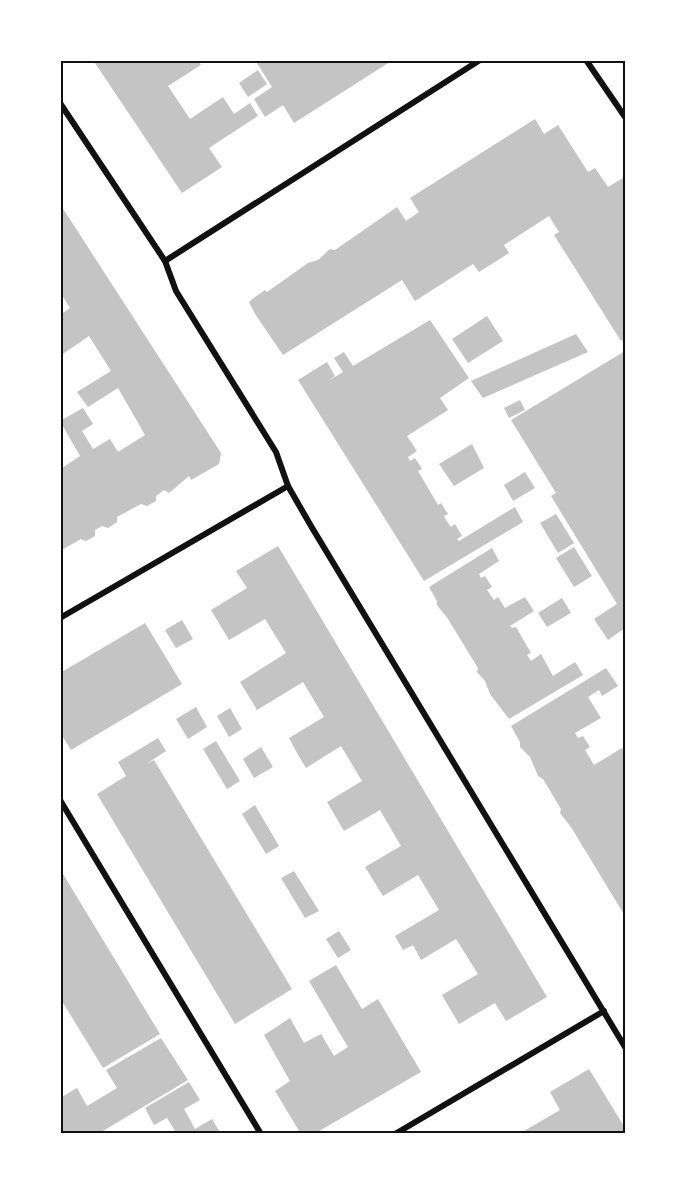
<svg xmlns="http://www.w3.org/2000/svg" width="685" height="1194" viewBox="0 0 685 1194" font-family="'DM Sans',sans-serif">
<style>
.building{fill:#c4c4c4}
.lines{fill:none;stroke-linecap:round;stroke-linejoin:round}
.minor{stroke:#111;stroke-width:6}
.neatline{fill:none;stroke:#111;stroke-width:2}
</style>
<rect width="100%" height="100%" fill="#fff"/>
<g class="building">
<path d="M93 60H198L201 65 168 86 190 119 223 97 234 114 250 103 258 116 209 148 222 167 182 193Z"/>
<path d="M255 60H393L294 123 283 105 265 117 254 99 272 87Z"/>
<path d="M258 70 267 84 248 97 239 83Z"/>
<path d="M535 119 544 134 558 125 588 172 595 168 608 187 623 178 625 181V338L621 341 554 235 559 232 549 216 504 245 509 253 479 272 473 264 415 301 402 280 283 355 255 314 249 302 255 297 265 290 267 292 308 263 318 260 330 249 335 250 397 207 406 221 419 212 410 198Z"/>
<path d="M60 204 221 453 219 464 191 480 189 476 169 493 164 490 156 496V501L147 506 141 504 117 517V522L108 528 102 526 95 530V536L86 541 81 539 60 551V464L62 468 80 456 60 421 83 408 93 424 82 431 93 449 110 439 118 452 145 435 118 388 88 407 77 392 111 371 89 336 60 356V315L70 308 60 292Z"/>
<path d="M487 316 503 341 468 363 452 339Z"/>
<path d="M430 320 469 378 440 398 448 410 407 436 417 451 408 457 410 461 415 458 422 469 418 471 438 505 441 503 448 514 444 516 446 520 451 527 455 524 462 536 457 539 459 541 515 507 523 522 424 581 298 380 327 362 335 376 328 381 343 372 334 358 344 352 353 366Z"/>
<path d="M576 334 588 352 483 398 471 381Z"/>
<path d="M625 351V628L608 640 594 619 617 604 551 496 556 493 511 420Z"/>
<path d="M520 400 525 410 509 418 504 408Z"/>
<path d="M472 444 484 468 454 486 439 464Z"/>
<path d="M525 472 535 488 513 501 504 485Z"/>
<path d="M556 514 574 543 558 553 540 523Z"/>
<path d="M278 546 547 997 506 1021 495 1003 459 1024 442 995 478 974 456 939 421 960 413 945 403 950 395 936 439 910 418 875 383 896 365 867 401 846 380 810 344 831 327 802 362 781 341 746 306 768 297 753 289 738 324 717 303 682 257 710 240 682 286 653 265 619 229 640 211 610 247 588 236 571Z"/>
<path d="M574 547 592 576 574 587 556 558Z"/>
<path d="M492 548 499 561 479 574 481 578 485 576 492 587 487 590 494 600 498 597 505 608 525 597 534 611 510 626 512 628 516 627 531 653 527 655 531 661 541 654 553 676 575 662 583 675 509 719 490 694 485 681 477 672 478 668 448 619 437 605V601L429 587Z"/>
<path d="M562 598 571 613 547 627 538 613Z"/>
<path d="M182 620 193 639 176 648 165 630Z"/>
<path d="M145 623 182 684 71 750 60 732V673Z"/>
<path d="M606 668 618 686 602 696 599 690 588 697 601 718 575 733 578 738 583 736 590 747 585 750 594 765 622 748 625 753V916L571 827 560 813 561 809 543 779 538 776 530 757 520 747V742L511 726Z"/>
<path d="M196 707 207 727 188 739 176 719Z"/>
<path d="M230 708 242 729 229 737 217 716Z"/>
<path d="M158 738 166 751 146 764 154 760 292 989 235 1024 97 794 126 776 118 762Z"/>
<path d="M216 741 240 781 227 789 203 749Z"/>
<path d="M261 747 273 767 254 778 243 759Z"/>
<path d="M255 805 279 846 266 854 242 814Z"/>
<path d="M60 869 160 1034 103 1068 60 998Z"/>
<path d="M294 871 319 911 305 918 281 878Z"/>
<path d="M339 931 351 950 338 958 326 939Z"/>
<path d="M336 965 362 1009 378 999 421 1072 314 1134H301L275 1091 290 1081 264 1035 290 1018 304 1043 321 1034 334 1056 348 1047 309 981Z"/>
<path d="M161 1038 188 1080 98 1134H63L60 1129V1098L77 1088 87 1106 117 1088 106 1070Z"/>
<path d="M589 1069 625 1128V1134H526L524 1131 560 1110 550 1092Z"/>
<path d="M189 1082 200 1100 184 1109 195 1129 212 1119 221 1134H177L167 1118 154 1125 145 1108Z"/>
</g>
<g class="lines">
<g class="minor">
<path d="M586 60 625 117"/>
<path d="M60 103 165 261 176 291 276 452 288 486 311 526 625 1047"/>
<path d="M165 261 480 60"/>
<path d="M60 618 288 486"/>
<path d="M60 800 261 1134"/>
<path d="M395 1134 604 1011"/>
</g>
</g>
<rect width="685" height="1194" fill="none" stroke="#ffffff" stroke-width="123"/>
<rect x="62" y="62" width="562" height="1070" class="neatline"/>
</svg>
